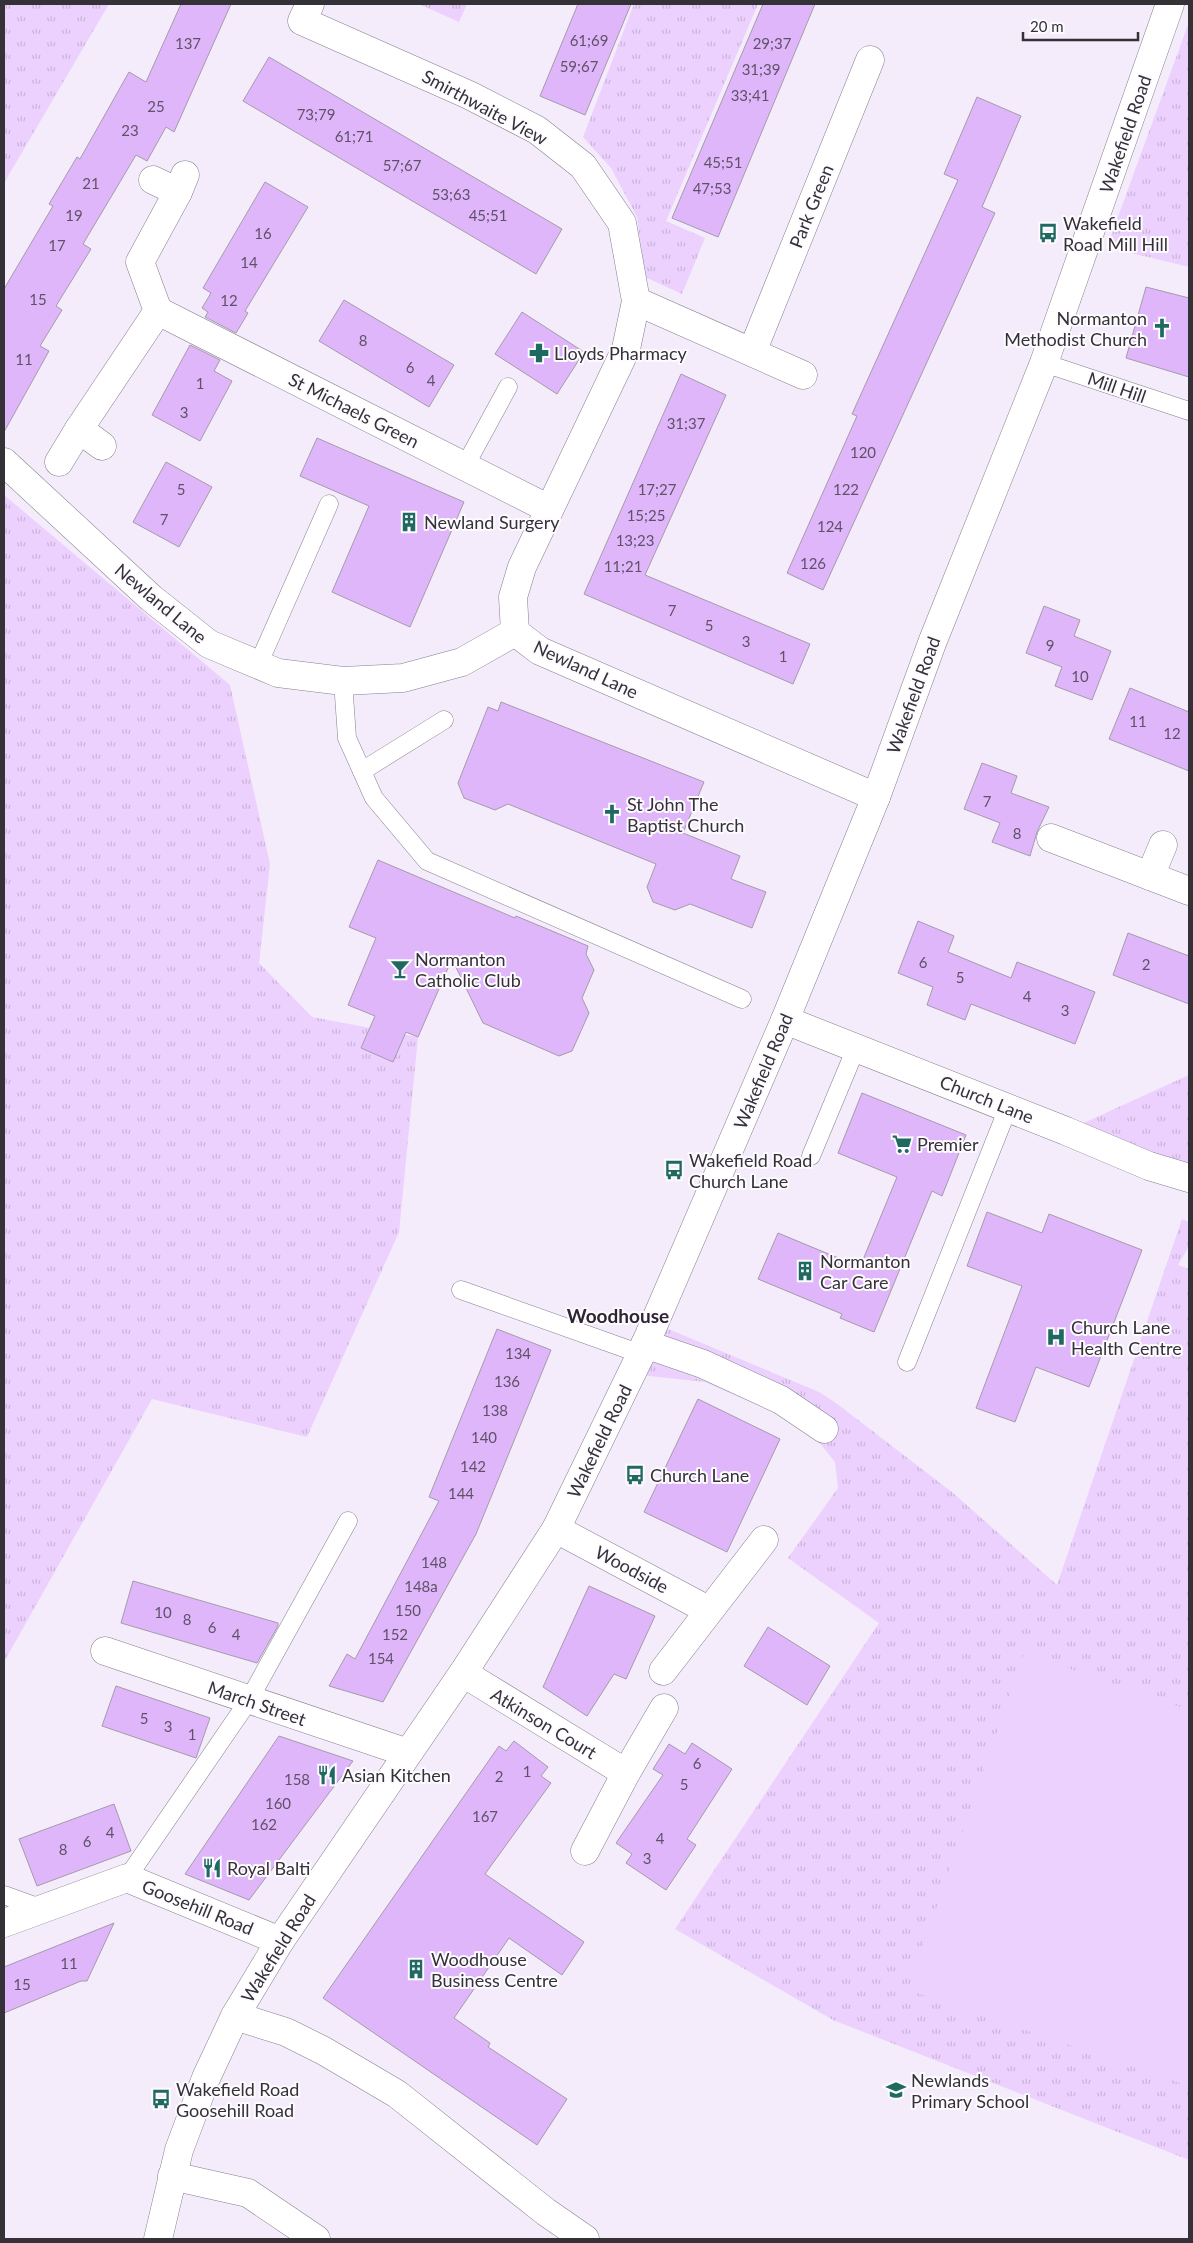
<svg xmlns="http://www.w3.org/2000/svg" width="1193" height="2243" viewBox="0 0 1193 2243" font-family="Lato,sans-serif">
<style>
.grass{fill:url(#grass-tufts)}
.garden{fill:#ecd1fe}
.building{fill:#e0b6fb;stroke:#a49baa}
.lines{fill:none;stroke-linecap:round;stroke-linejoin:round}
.lane-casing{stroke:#877f8d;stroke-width:19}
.street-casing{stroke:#877f8d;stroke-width:29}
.secondary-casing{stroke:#877f8d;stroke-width:29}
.lane{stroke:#fff;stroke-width:18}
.street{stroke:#fff;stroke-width:28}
.secondary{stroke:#fff;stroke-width:28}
.labels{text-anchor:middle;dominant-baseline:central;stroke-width:4;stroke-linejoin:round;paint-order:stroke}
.number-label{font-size:15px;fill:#5f5268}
.street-label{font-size:18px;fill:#343137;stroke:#fdfbff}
.poi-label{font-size:18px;fill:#343137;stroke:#fdfbff;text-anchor:start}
.neighbourhood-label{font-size:19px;font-weight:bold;fill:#2d2632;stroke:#fdfbff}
</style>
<defs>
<pattern id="grass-tufts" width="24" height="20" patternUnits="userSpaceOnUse" patternTransform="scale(1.25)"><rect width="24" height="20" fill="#ecd1fe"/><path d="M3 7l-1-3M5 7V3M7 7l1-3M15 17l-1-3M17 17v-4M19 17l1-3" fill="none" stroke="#cbb4da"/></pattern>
</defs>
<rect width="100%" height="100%" fill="#f4ebfb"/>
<g class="grass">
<path d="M4 4H109L4 183Z"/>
<path d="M419 4H467L459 22Z"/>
<path d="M634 4H758L666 221 705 238 682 294 645 277 637 217 611 168 583 137Z"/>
<path d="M1189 22V267L1107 247Z"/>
<path d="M4 495 230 685 270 864 259 963 312 1017 418 1037 399 1232 307 1437 152 1399 4 1662Z"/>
<path d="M1189 1075V1178L1066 1131Z"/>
<path d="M1182 1219 1189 1222V1246L1178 1265 1189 1269V2160L833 2020 675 1929 879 1623 788 1558 838 1488 835 1462 818 1441 789 1419 705 1382 631 1374 654 1323 819 1392 836 1403 953 1493 1057 1585Z"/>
</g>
<path class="garden" d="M1024 1653 1189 1710V2086L908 1990Z"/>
<g class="building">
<path d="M181 4H231L174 132 166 127 147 161 136 155 83 244 91 249 56 306 62 310 40 346 49 351 4 432V289L53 206 49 204 77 157 80 159 129 72 146 82Z"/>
<path d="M578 4H631L585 115 540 96Z"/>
<path d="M763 4H815L718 237 672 218Z"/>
<path d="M269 57 562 229 536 274 243 101Z"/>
<path d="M977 97 1021 116 982 207 995 213 823 590 787 573 857 416 852 414 958 180 944 174Z"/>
<path d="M265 182 308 207 245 311 248 313 236 333 205 317 208 312 202 308 211 293 203 288Z"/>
<path d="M1146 287 1189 298V377L1126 358Z"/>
<path d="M344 300 454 365 429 407 319 341Z"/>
<path d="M522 312 584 352 557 394 495 354Z"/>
<path d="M190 345 220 360 214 371 232 381 200 441 152 415Z"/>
<path d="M681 374 726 395 645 575 810 644 793 684 584 594Z"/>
<path d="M317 438 464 502 410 627 332 592 369 506 300 476Z"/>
<path d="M166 462 212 487 179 547 133 522Z"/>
<path d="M1044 606 1080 620 1074 636 1111 651 1092 700 1055 686 1062 667 1026 653Z"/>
<path d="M1130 688 1189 712V771L1109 739Z"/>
<path d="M501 702 704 782 683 833 740 856 731 879 766 892 752 928 690 904 675 910 653 902 647 887 656 864 508 804 495 810 464 798 458 783 488 707 498 711Z"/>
<path d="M982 763 1017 776 1011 793 1049 807 1037 832 1030 856 992 842 1000 823 964 809Z"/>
<path d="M378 860 515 918 516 916 588 946 586 954 594 970 582 998 589 1013 572 1051 559 1056 483 1023 452 959 418 1037 406 1032 393 1062 361 1048 375 1016 348 1005 376 938 349 927Z"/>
<path d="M918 921 954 936 948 952 1011 978 1017 962 1095 992 1075 1044 971 1004 965 1020 927 1005 933 987 898 973Z"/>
<path d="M1128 933 1189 956V1004L1113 975Z"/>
<path d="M862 1093 966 1135 942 1196 932 1191 874 1332 840 1318 842 1314 758 1279 778 1233 860 1267 897 1177 838 1153Z"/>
<path d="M987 1212 1042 1233 1049 1214 1142 1250 1089 1387 1036 1367 1015 1422 976 1408 1022 1286 967 1266Z"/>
<path d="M497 1329 551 1350 476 1534 383 1702 329 1686 347 1654 355 1659 439 1501 429 1497Z"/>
<path d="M698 1399 780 1439 727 1552 644 1512Z"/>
<path d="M133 1581 278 1623V1626L257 1663 121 1623Z"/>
<path d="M589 1586 655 1616 626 1679 614 1674 587 1716 543 1687Z"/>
<path d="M768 1627 830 1666 807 1705 744 1666Z"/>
<path d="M116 1686 210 1718 196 1758 102 1726Z"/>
<path d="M279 1736 353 1761 249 1900 185 1874Z"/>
<path d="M514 1741 548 1767 541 1776 551 1783 485 1874 584 1942 562 1975 509 1938 454 2018 490 2043 488 2047 567 2099 537 2145 323 1998 499 1746 506 1751Z"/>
<path d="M692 1743 732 1769 687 1839 696 1845 666 1890 626 1863 632 1854 616 1843 663 1775 653 1769 669 1744 685 1754Z"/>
<path d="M114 1804 131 1851 37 1886 19 1839Z"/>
<path d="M114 1923 87 1981H81L4 2013V1967Z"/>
</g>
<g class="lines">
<defs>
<g id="lane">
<path d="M1044 363 1189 411"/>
<path d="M465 466 508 387"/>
<path d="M258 665 329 504"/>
<path d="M343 681 347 738 374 798 427 861 742 999"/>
<path d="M362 771 444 720"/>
<path d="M811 1156 856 1048"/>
<path d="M461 1290 641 1354"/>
<path d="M907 1362 1008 1108"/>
<path d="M127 1878 249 1700 348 1521"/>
<path d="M4 1895 40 1908"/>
</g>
<g id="street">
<path d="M310 4 302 21 469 95 537 130 583 166 622 223 636 301 626 349 522 567 513 597 515 632"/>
<path d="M185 175 178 192 140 262 158 311 549 509"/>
<path d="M153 180 178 192"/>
<path d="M636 301 803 375"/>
<path d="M752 352 870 60"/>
<path d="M79 429 102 446"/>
<path d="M4 462 151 598 209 644 278 673 343 681 403 678 462 662 515 632 540 651 876 797"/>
<path d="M59 462 79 429 158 311"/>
<path d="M1051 838 1189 891"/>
<path d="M1150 876 1163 845"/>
<path d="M785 1020 1066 1131 1149 1166 1189 1178"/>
<path d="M645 1344 703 1364 781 1400 824 1429"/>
<path d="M556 1529 708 1610"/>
<path d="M105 1651 408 1753"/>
<path d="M663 1671 764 1540"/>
<path d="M463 1673 626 1773"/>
<path d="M585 1851 626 1773 664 1708"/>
<path d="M4 1923 127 1878 280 1941"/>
<path d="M235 2016 286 2032 324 2051 397 2094 546 2212 585 2239"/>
<path d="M172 2176 248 2193 316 2239"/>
</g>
<path id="secondary" d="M158 2239 179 2150 206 2078 235 2016 280 1941 463 1673 556 1529 641 1354 785 1020 876 797 932 643 1044 363 1170 4"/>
</defs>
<use href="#lane" class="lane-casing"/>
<use href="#street" class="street-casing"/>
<use href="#secondary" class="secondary-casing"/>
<use href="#lane" class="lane"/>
<use href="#street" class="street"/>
<use href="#secondary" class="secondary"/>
</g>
<defs>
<symbol id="bus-bare" viewBox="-9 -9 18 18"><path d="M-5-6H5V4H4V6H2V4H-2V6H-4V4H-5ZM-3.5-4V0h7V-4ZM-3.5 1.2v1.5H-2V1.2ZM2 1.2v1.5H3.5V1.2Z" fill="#1f6961" stroke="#fdfbff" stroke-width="2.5" paint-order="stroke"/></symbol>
<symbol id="church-bare" viewBox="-9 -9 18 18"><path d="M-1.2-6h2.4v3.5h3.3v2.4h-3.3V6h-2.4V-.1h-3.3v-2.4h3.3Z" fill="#1f6961" stroke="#fdfbff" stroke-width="2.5" paint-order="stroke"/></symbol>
<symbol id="pharmacy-bare" viewBox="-9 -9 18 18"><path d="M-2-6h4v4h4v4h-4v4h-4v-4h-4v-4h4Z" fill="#1f6961" stroke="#fdfbff" stroke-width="2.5" paint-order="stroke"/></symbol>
<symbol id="building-bare" viewBox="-9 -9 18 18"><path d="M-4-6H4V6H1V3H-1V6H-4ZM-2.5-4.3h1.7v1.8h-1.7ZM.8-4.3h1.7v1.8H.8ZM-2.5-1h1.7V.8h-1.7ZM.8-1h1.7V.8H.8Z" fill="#1f6961" stroke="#fdfbff" stroke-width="2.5" paint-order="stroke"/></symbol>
<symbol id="bar-bare" viewBox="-9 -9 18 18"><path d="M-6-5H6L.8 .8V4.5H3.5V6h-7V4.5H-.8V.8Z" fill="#1f6961" stroke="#fdfbff" stroke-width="2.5" paint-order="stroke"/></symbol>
<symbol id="supermarket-bare" viewBox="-9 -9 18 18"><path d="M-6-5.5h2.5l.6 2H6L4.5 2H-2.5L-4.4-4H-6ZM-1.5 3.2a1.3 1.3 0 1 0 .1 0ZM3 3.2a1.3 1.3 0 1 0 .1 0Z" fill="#1f6961" stroke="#fdfbff" stroke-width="2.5" paint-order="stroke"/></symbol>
<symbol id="hospital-bare" viewBox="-9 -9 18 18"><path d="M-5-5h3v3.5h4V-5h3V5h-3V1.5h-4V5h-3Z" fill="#1f6961" stroke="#fdfbff" stroke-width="2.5" paint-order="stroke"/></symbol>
<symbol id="restaurant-bare" viewBox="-9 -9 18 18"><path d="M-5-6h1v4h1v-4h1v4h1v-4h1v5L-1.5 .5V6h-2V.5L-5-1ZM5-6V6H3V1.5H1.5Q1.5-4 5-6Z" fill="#1f6961" stroke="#fdfbff" stroke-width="2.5" paint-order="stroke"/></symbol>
<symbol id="school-bare" viewBox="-9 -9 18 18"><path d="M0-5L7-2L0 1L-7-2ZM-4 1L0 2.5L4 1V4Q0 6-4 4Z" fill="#1f6961" stroke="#fdfbff" stroke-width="2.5" paint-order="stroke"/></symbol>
</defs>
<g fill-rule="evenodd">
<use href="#bus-bare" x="1034" y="219" width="28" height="28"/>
<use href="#church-bare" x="1148" y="314" width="28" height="28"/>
<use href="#pharmacy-bare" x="525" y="339" width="28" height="28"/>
<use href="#building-bare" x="395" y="508" width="28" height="28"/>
<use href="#church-bare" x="598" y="800" width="28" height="28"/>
<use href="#bar-bare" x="386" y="955" width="28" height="28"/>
<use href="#supermarket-bare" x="888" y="1130" width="28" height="28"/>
<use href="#bus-bare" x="660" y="1156" width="28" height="28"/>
<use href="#building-bare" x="791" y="1257" width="28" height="28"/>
<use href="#hospital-bare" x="1042" y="1323" width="28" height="28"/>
<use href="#bus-bare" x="621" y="1461" width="28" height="28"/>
<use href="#restaurant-bare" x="313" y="1761" width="28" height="28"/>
<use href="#restaurant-bare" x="198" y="1854" width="28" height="28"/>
<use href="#building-bare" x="402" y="1955" width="28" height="28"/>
<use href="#school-bare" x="882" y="2076" width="28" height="28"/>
<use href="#bus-bare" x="147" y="2085" width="28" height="28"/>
</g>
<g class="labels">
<g class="number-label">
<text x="589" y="40">61;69</text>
<text x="188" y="43">137</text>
<text x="772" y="43">29;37</text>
<text x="579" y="66">59;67</text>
<text x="761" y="69">31;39</text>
<text x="750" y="95">33;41</text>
<text x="156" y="106">25</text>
<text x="316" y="114">73;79</text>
<text x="130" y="130">23</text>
<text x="354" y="136">61;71</text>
<text x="723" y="162">45;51</text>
<text x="402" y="165">57;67</text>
<text x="91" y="183">21</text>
<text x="712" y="188">47;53</text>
<text x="451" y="194">53;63</text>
<text x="74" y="215">19</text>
<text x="488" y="215">45;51</text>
<text x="263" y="233">16</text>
<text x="57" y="245">17</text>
<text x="249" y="262">14</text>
<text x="38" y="299">15</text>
<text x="229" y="300">12</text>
<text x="363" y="340">8</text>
<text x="24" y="359">11</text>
<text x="410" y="367">6</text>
<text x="431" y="380">4</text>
<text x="200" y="383">1</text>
<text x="184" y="412">3</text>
<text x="686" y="423">31;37</text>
<text x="863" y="452">120</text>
<text x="181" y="489">5</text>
<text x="657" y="489">17;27</text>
<text x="846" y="489">122</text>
<text x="646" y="515">15;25</text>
<text x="164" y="519">7</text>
<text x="830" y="526">124</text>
<text x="635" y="540">13;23</text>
<text x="813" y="563">126</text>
<text x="623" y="566">11;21</text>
<text x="672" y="610">7</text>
<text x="709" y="625">5</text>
<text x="746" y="641">3</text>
<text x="1050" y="645">9</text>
<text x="783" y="656">1</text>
<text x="1080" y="676">10</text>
<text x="1138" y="721">11</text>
<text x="1172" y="733">12</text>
<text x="987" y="801">7</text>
<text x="1017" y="833">8</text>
<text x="923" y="962">6</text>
<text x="1146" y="964">2</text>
<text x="960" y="977">5</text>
<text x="1027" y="996">4</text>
<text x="1065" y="1010">3</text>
<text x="518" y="1353">134</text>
<text x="507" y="1381">136</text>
<text x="495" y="1410">138</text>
<text x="484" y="1437">140</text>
<text x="473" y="1466">142</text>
<text x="461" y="1493">144</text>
<text x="434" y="1562">148</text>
<text x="421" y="1586">148a</text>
<text x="408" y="1610">150</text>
<text x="163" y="1612">10</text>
<text x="187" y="1619">8</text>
<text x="212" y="1627">6</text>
<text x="236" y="1634">4</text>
<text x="395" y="1634">152</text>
<text x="381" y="1658">154</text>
<text x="144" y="1718">5</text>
<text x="168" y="1726">3</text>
<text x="192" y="1734">1</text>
<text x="697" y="1763">6</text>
<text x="527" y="1771">1</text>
<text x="499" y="1776">2</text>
<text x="297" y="1779">158</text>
<text x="684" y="1784">5</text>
<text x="278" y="1803">160</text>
<text x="485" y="1816">167</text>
<text x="264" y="1824">162</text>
<text x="110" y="1832">4</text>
<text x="660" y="1838">4</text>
<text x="87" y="1841">6</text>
<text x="63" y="1849">8</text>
<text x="647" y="1858">3</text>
<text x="69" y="1963">11</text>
<text x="22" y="1984">15</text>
</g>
<g class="street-label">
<text transform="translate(485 107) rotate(28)">Smirthwaite View</text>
<text transform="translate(1125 134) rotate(-71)">Wakefield Road</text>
<text transform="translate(811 206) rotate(-68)">Park Green</text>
<text transform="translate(1117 387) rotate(19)">Mill Hill</text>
<text transform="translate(354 410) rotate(27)">St Michaels Green</text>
<text transform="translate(161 603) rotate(40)">Newland Lane</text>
<text transform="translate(586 669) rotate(25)">Newland Lane</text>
<text transform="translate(913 695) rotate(-70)">Wakefield Road</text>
<text transform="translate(763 1071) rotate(-67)">Wakefield Road</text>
<text transform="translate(987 1099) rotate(22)">Church Lane</text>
<text transform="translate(599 1441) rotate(-64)">Wakefield Road</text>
<text transform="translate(632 1569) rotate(28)">Woodside</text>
<text transform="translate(257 1703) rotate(19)">March Street</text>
<text transform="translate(544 1723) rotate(31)">Atkinson Court</text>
<text transform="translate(198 1907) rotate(22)">Goosehill Road</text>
<text transform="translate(278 1948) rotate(-58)">Wakefield Road</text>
</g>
<g class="poi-label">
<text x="1063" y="223">Wakefield<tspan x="1063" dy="21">Road Mill Hill</tspan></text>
<text x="1147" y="318" text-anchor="end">Normanton<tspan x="1147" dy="21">Methodist Church</tspan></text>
<text x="554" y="353">Lloyds Pharmacy</text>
<text x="424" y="522">Newland Surgery</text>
<text x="627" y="804">St John The<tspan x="627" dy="21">Baptist Church</tspan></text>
<text x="415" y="959">Normanton<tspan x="415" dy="21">Catholic Club</tspan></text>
<text x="917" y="1144">Premier</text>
<text x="689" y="1160">Wakefield Road<tspan x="689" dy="21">Church Lane</tspan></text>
<text x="820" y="1261">Normanton<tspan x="820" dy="21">Car Care</tspan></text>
<text x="1071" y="1327">Church Lane<tspan x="1071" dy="21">Health Centre</tspan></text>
<text x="650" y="1475">Church Lane</text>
<text x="342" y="1775">Asian Kitchen</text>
<text x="227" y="1868">Royal Balti</text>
<text x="431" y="1959">Woodhouse<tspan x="431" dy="21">Business Centre</tspan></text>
<text x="911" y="2080">Newlands<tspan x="911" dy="21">Primary School</tspan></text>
<text x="176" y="2089">Wakefield Road<tspan x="176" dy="21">Goosehill Road</tspan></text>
</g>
<g class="neighbourhood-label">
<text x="618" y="1315">Woodhouse</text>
</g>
</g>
<rect width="1193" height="2243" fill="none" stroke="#343137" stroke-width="10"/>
<path d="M1023 32v8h115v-8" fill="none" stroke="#343137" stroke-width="2.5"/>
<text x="1030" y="32" font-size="15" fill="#343137" stroke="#fdfbff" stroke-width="4" paint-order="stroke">20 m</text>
</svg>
